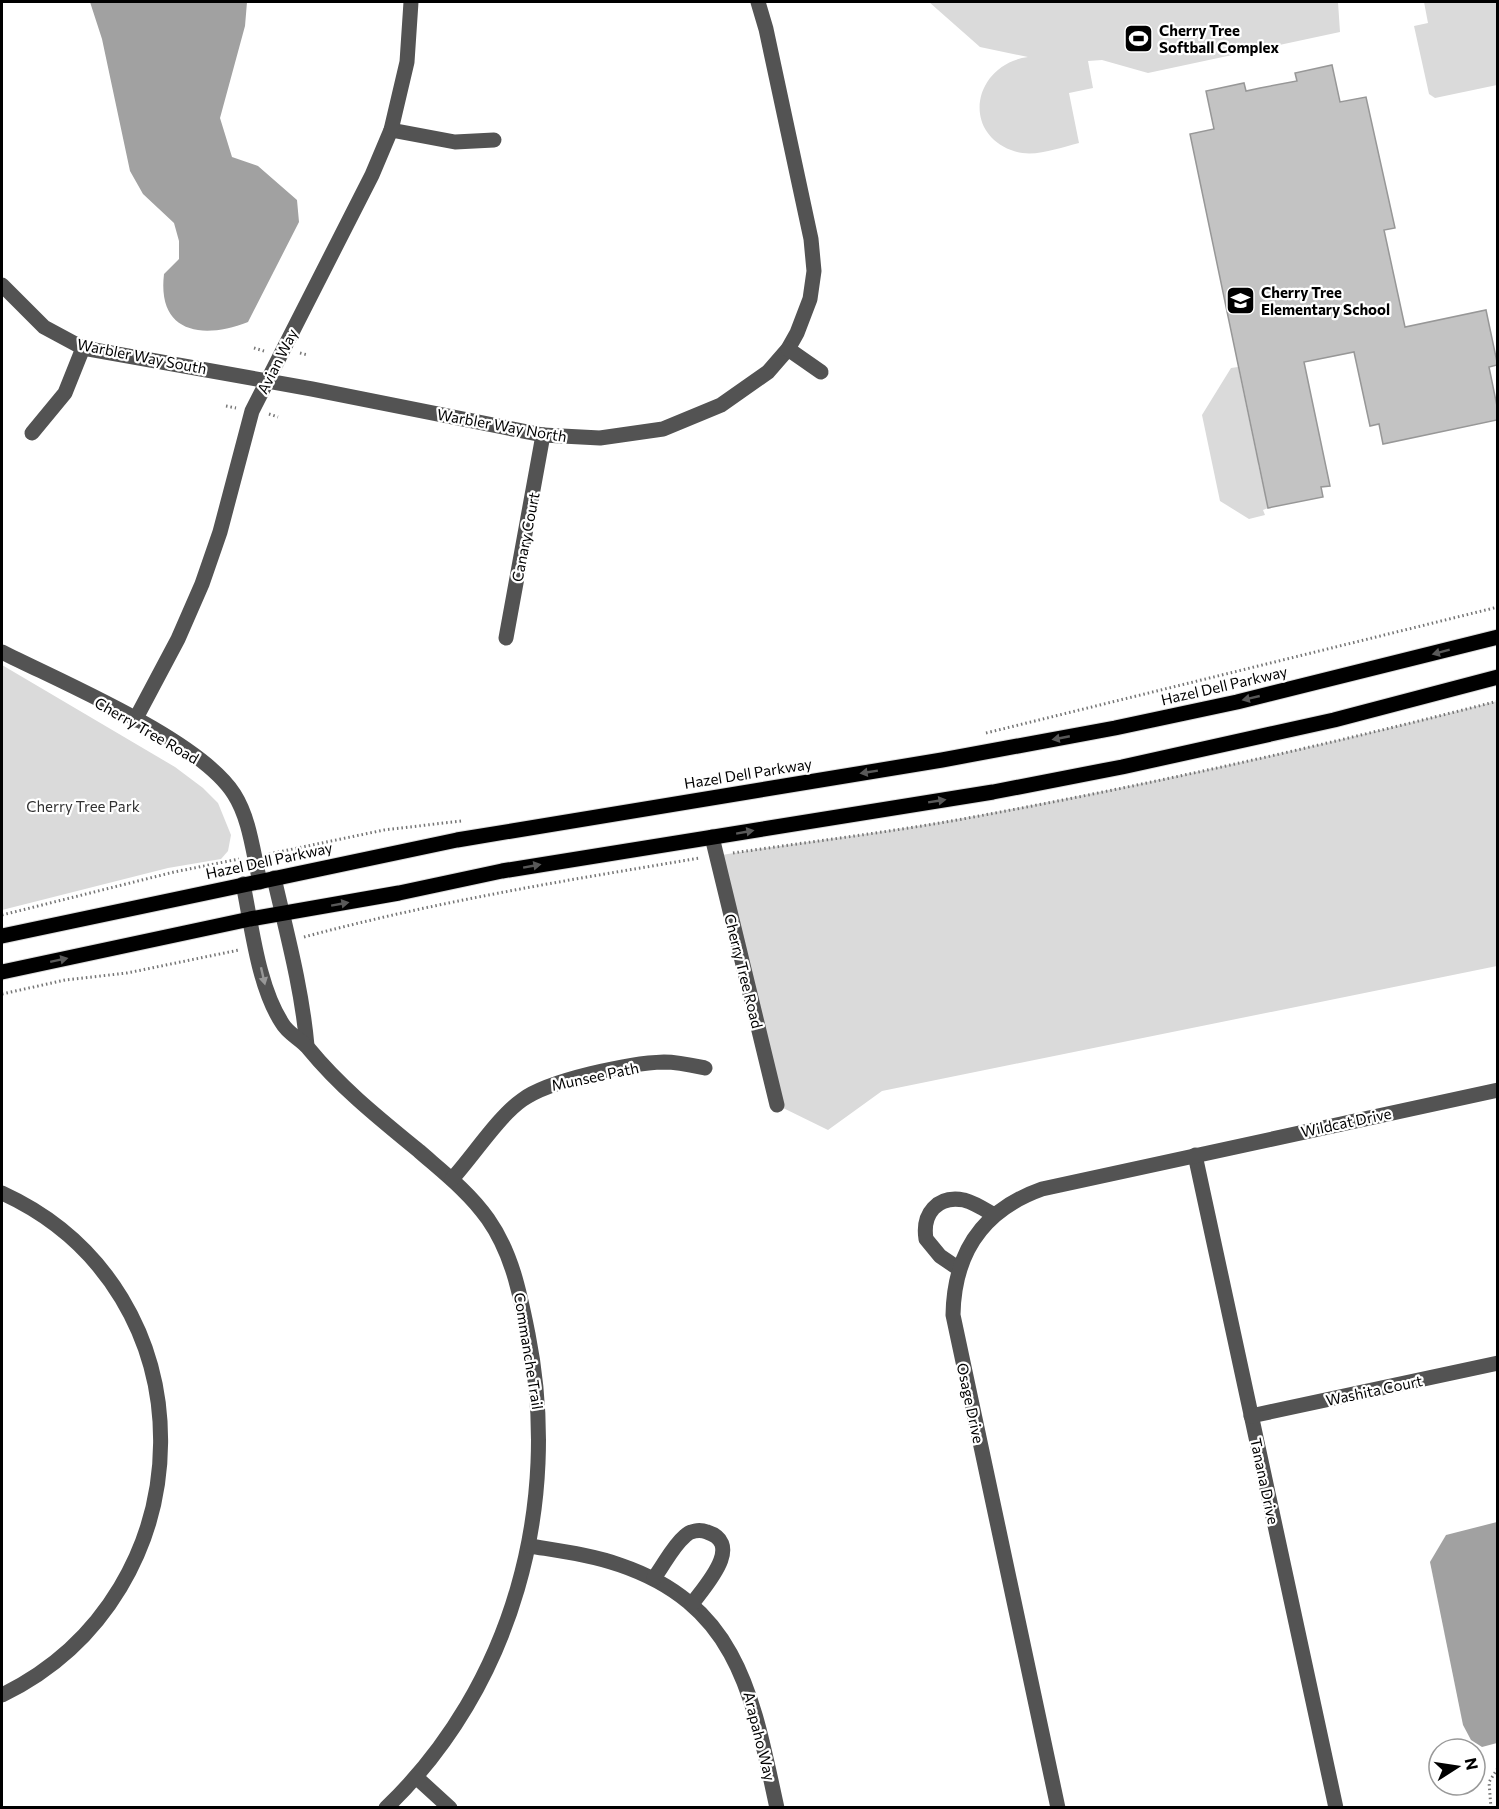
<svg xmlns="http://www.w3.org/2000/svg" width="1499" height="1809" viewBox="0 0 1499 1809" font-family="Commissioner,sans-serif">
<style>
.green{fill:#dadada}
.water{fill:#a1a1a1}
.building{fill:#c3c3c3;stroke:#979797;stroke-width:1.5}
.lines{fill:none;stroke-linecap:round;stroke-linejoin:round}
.major-casing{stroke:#dbdbdb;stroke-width:17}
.path{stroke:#757575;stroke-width:3;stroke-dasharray:1.5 3;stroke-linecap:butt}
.minor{stroke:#535353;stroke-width:15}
.major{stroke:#000;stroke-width:15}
.oneway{fill:#595959}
.oneway2{fill:#989898}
.labels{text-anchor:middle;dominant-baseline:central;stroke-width:4.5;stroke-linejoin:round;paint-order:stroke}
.poi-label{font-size:15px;font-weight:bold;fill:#000;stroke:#fff;text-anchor:start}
.street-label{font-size:15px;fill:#000;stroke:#fff}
.park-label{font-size:15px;fill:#313131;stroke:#fff}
</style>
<rect width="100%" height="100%" fill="#fff"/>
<g class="green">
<path d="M929 2H1338L1340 32 1148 73 1102 60 1088 61 1093 88 1069 93 1079 143C1058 148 1032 159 1011 150 960 130 975 64 1028 57L980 47Z"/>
<path d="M1424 2H1497V85L1435 98 1429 94 1414 26 1428 23Z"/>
<path d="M1238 367 1256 453 1265 451 1267 462 1258 464 1268 508 1263 510 1265 515 1249 519 1220 501 1202 415 1231 368Z"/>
<path d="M2 665 175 767 203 788 218 803 231 835 228 851 221 859 168 868 2 910Z"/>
<path d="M1497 701V966L882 1091 828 1130 777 1105 716 856C796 842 878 834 958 819 1139 786 1319 747 1497 701Z"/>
</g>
<g class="water">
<path d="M90 2H247L245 26 220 118 232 157 258 166 297 200 299 222 248 322C202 340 157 333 164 274L179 259V241L174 223 143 194 130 171 102 39Z"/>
<path d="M1497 1522V1743L1482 1747 1471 1740 1463 1725 1430 1562 1446 1535Z"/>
</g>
<path class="building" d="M1332 65 1340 102 1366 97 1395 228 1384 230 1405 327 1486 310 1497 362V365L1489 367 1497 406V420L1383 444 1379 424 1370 426 1354 352 1304 362 1330 486 1321 487 1323 497 1268 508 1190 134 1214 129 1206 91 1244 83 1246 91 1260 88 1297 81 1295 73Z"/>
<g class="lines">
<defs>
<g id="major">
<path d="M2 936 457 840 942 760 1115 728 1237 702 1498 637"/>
<path d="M2 972 250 919 399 893 502 871 993 792 1122 767 1334 720 1498 677"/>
</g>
</defs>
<use href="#major" class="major-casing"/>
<g class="path">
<path d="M254 348 264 351"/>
<path d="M300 353 308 355"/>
<path d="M226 406 236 408"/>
<path d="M269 414 278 417"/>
<path d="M986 733 1498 607"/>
<path d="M733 853C808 842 883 833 957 820 1139 787 1319 747 1498 701"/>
<path d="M269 854 384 830 461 821"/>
<path d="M2 915 174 872 239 859"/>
<path d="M304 937C434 902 567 880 700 858"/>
<path d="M2 994 65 980 127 973 239 950"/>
<path d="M1491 1808 1489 1782 1498 1768"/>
</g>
<g class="minor">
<path d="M391 130 455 142 494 140"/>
<path d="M2 285 44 327 83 348 312 389 543 435 600 438 663 429 721 405 768 372 788 349 797 333 810 299 814 271 811 239 766 29 758 2"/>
<path d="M788 349 821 372"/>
<path d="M32 433 65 393 83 348"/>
<path d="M506 638 543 435"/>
<path d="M2 652C61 682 200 740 234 794 250 819 253 853 260 882"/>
<path d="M135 720 178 639 202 584 220 532 252 411 372 175 391 130 407 62 411 2"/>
<path d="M712 837 777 1105"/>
<path d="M274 878C287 934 302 989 307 1046"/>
<path d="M243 884C252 927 258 986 282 1023 288 1034 301 1039 309 1049 341 1088 380 1119 419 1151 443 1172 469 1192 488 1219 512 1253 520 1294 528 1334 562 1504 513 1686 386 1808"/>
<path d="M1195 1155 1336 1808"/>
<path d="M452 1179C473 1156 498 1117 522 1100 549 1080 630 1063 664 1062 678 1062 691 1065 705 1068"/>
<path d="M2 1193C216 1291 211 1593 2 1695"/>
<path d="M959 1269 940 1256 926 1239C922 1214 937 1195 964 1200 975 1203 984 1209 994 1215"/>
<path d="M1251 1416 1498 1363"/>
<path d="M530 1546C560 1551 592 1555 620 1565 740 1606 753 1699 777 1808"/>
<path d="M654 1578C664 1565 672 1547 685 1536 690 1531 699 1529 707 1532 745 1544 704 1587 692 1604"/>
<path d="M416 1777 450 1808"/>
<path d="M1058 1808 953 1315C954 1252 983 1210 1042 1189L1498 1090"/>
</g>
<use href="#major" class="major"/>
</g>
<defs><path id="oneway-solid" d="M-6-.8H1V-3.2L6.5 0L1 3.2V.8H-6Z" transform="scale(1.5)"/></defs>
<g class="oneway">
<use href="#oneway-solid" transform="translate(1441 652) rotate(165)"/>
<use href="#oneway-solid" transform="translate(1251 698) rotate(167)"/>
<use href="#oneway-solid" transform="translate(1061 738) rotate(169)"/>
<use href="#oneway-solid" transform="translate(869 772) rotate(171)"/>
<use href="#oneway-solid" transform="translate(937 801) rotate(-9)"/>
<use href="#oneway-solid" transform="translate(745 832) rotate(-10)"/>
<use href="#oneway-solid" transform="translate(532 866) rotate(-10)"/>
<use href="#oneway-solid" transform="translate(340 904) rotate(-10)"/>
<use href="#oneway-solid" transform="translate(59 960) rotate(-12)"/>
</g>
<use class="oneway2" href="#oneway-solid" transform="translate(263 976) rotate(77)"/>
<defs>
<symbol id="stadium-square" viewBox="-11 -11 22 22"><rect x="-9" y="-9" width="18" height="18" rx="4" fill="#000" stroke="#fff"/><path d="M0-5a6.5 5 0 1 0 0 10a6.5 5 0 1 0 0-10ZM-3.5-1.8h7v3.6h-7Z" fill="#fff"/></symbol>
<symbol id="school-square" viewBox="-11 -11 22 22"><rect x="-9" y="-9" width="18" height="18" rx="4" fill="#000" stroke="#fff"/><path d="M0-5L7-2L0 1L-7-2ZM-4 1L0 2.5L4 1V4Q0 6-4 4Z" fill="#fff"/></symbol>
</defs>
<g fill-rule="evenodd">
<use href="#stadium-square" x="1122" y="22" width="33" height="33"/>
<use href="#school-square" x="1224" y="284" width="33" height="33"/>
</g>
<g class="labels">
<g class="poi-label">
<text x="1159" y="30">Cherry Tree<tspan x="1159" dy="17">Softball Complex</tspan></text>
<text x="1261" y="292">Cherry Tree<tspan x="1261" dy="17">Elementary School</tspan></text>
</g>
<g class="street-label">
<text transform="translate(142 356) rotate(11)">Warbler Way South</text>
<text transform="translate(277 361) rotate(-63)">Avian Way</text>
<text transform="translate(502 425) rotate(10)">Warbler Way North</text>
<text transform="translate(525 537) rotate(-79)">Canary Court</text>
<text transform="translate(1224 685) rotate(-13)">Hazel Dell Parkway</text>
<text transform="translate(147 730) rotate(30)">Cherry Tree Road</text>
<text transform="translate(748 773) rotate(-9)">Hazel Dell Parkway</text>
<text transform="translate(269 860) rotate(-12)">Hazel Dell Parkway</text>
<text transform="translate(744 971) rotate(76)">Cherry Tree Road</text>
<text transform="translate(595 1076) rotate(-12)">Munsee Path</text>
<text transform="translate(1346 1122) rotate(-12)">Wildcat Drive</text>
<text transform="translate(529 1351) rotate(81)">Commanche Trail</text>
<text transform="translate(1374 1390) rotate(-12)">Washita Court</text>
<text transform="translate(971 1403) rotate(78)">Osage Drive</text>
<text transform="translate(1265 1481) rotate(78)">Tanana Drive</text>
<text transform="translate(760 1736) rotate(76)">Arapaho Way</text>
</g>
<g class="park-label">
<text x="83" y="806">Cherry Tree Park</text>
</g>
</g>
<rect width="1499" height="1809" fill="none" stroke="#000000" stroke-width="6"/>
<g transform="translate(1457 1767) rotate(78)"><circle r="28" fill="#ffffff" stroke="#999999" stroke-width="1.5"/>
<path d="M0-4.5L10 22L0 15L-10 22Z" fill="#000000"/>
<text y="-9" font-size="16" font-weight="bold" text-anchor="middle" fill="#000000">N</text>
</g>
</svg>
